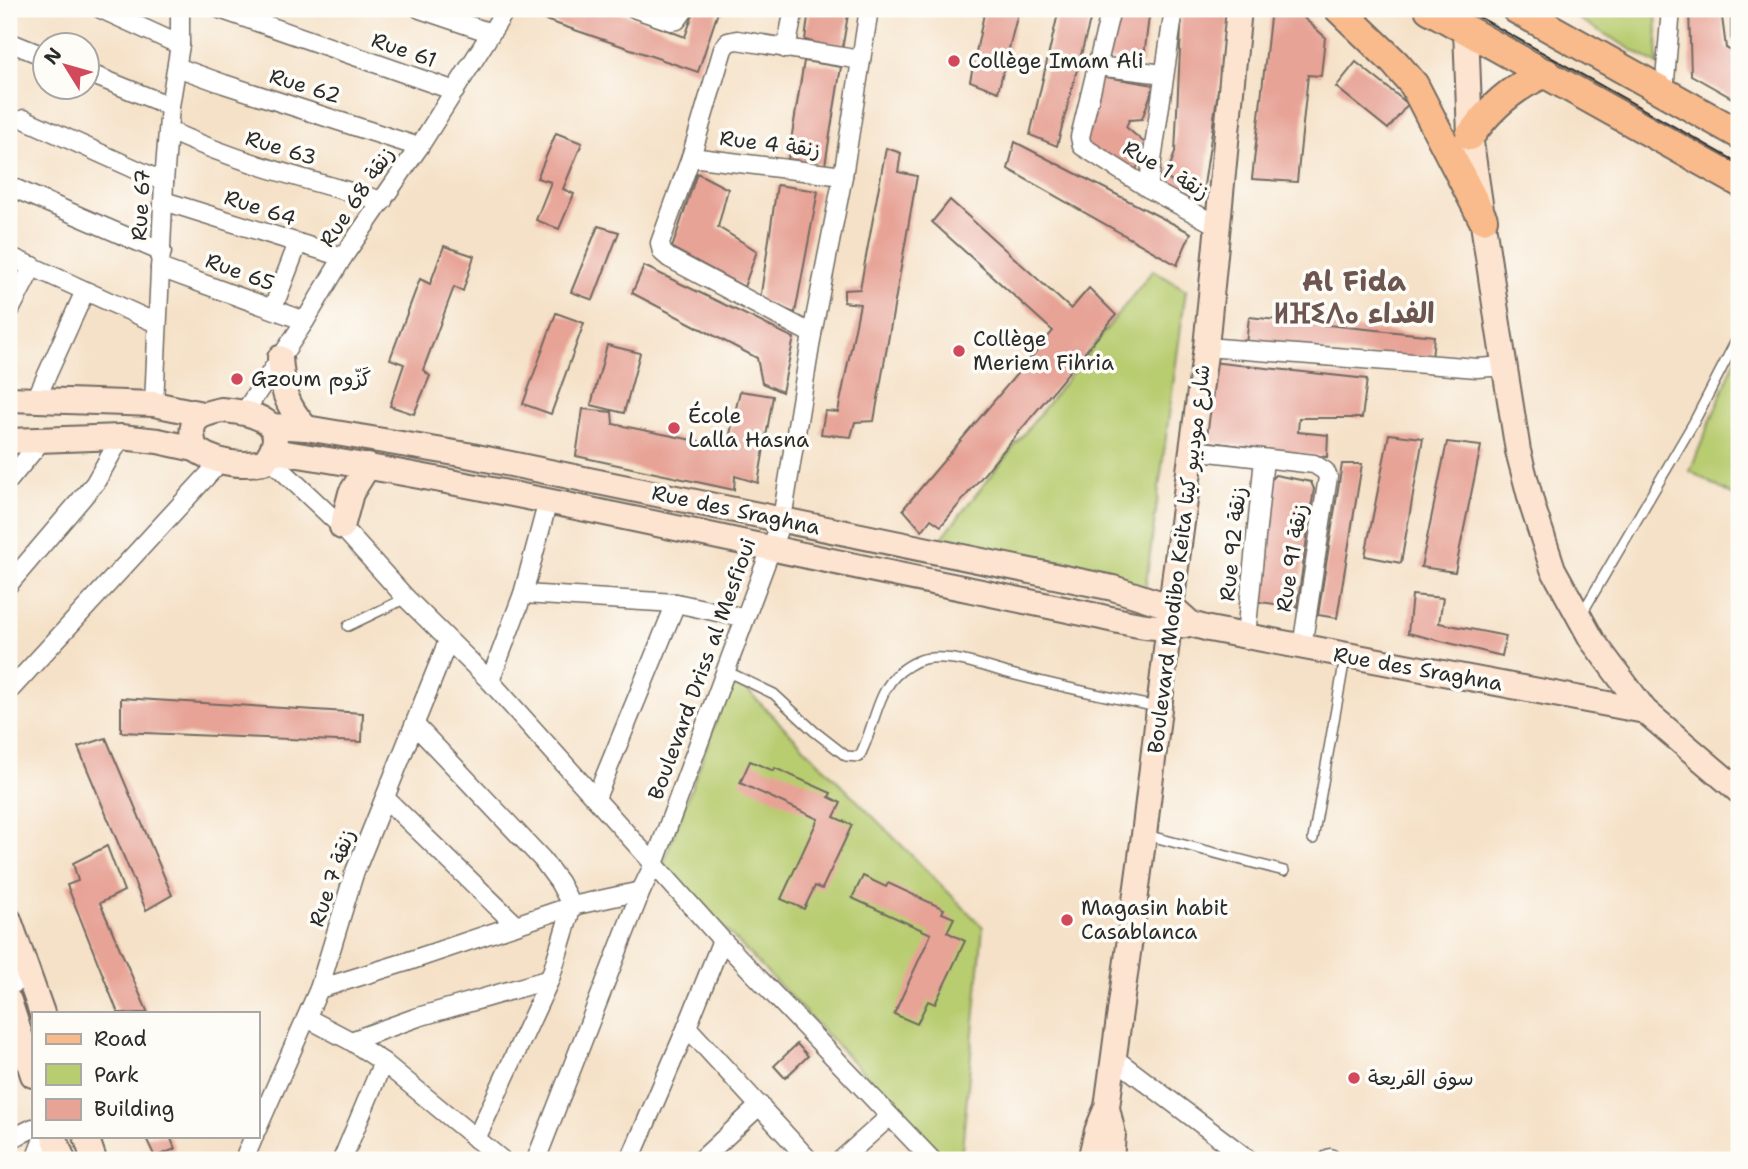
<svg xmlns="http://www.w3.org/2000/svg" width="1748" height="1169" viewBox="0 0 1748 1169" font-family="'Shantell Sans','Playpen Sans Arabic','Noto Sans Tifinagh',sans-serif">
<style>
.green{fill:#b8cc70;stroke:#727c4e;stroke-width:2}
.building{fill:#e7a396}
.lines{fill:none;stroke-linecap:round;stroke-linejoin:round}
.lane-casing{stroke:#726b62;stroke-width:12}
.street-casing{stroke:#726b62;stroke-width:21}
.secondary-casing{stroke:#726b62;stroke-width:28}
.primary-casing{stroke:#726b62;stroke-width:32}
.lane{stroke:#fff;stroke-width:9}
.street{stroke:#fff;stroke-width:18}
.secondary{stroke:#fde4d1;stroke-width:24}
.primary{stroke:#fabb8c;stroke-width:28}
.tram{stroke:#2b2b2b;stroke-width:2}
.poi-dot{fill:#d1495b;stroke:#fdfcf7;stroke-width:2.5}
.labels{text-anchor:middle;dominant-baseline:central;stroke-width:7;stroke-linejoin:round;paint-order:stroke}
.street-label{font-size:21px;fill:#2b2b2b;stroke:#fdfcf7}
.poi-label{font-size:21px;fill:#2b2b2b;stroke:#fdfcf7;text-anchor:start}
.district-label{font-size:28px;font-weight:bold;fill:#6d5550;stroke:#fdfcf7}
</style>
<rect width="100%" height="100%" fill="#fdfcf7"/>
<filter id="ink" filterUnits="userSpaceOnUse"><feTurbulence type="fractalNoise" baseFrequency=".0143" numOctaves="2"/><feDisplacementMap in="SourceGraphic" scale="14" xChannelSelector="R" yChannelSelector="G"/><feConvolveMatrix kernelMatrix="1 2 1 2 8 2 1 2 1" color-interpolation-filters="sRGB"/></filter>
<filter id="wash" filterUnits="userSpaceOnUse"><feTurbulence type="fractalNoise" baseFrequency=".00686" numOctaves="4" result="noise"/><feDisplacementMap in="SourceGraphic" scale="28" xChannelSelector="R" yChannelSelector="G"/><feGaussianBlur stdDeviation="1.57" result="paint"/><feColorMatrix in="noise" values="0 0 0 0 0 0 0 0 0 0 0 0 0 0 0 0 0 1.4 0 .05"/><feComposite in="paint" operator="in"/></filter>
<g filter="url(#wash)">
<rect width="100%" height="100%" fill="#f5e1c7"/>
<g class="green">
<path d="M1562 9H1656L1658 65Z"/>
<path d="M1153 270 1186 290 1145 591 937 544Z"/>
<path d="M1739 351V499L1690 471Z"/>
<path d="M733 676 983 927 961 1160H947L663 864Z"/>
</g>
<g id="blocks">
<g class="building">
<path d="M523 9H612L685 37 695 9H719L698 72 522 12Z"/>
<path d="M809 9H849L842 50 805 40Z"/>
<path d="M985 9H1019L998 92 970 81Z"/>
<path d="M1059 9H1093L1057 146 1030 135Z"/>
<path d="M1116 9H1150L1143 64 1107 59Z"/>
<path d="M1182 9H1230L1202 199 1166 178 1175 152Z"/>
<path d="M1271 9H1294L1325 37 1321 76 1308 75 1297 182 1252 179Z"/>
<path d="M1689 9H1721L1726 48 1739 55V102L1691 75Z"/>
<path d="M804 61 841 67 825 165 788 159Z"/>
<path d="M1356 62 1408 104 1388 129 1336 87Z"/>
<path d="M1101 76 1154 85 1142 119 1129 120 1126 127 1147 145 1135 172 1082 145Z"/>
<path d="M556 133 582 143 563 189 574 194 559 229 536 220 551 182 537 178Z"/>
<path d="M1015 142 1191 233 1177 265 1008 169Z"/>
<path d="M886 148 901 153 898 172 917 176 874 421 855 422 851 437 821 434 825 411 838 412 860 304 844 302V290L860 289Z"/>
<path d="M697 173 728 189 718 227 757 251 744 287 672 248Z"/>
<path d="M777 185 818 191 795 313 760 300Z"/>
<path d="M950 200 1071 309 1089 288 1116 315 941 526 931 519 922 531 903 509 1053 331 932 222Z"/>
<path d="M598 226 619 232 593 300 571 292Z"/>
<path d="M444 246 474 256 463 291 454 287 423 370 430 376 414 414 390 406 404 364 390 359 420 279 430 284Z"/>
<path d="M644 266 794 338 782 392 762 383 757 358 632 293Z"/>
<path d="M556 313 584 323 551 414 523 404Z"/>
<path d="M1249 317 1434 336 1432 360 1246 344Z"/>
<path d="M607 345 640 353 624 413 591 405Z"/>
<path d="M1211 362 1367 379 1362 418H1299L1298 432 1328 435 1327 457 1202 441Z"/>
<path d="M740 391 773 396 758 483 735 476 734 490 576 456 583 409 612 412 613 424 727 447Z"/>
<path d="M1389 434 1423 438 1401 563 1365 556Z"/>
<path d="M1447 442 1481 446 1455 572 1421 567Z"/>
<path d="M1342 464H1362L1337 618 1318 615Z"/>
<path d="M1275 475 1311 482 1314 489 1297 607 1253 601 1269 482Z"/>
<path d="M1412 595 1443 598 1439 623 1506 636 1502 656 1408 633Z"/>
<path d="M121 698 363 713 362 742 121 732Z"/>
<path d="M106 738 172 895 146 910 78 747Z"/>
<path d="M750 761 774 771 775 768 831 793 829 797 841 803 834 817 852 825 822 889 815 886 804 909 781 899 818 819 740 783Z"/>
<path d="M107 846 124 891 100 903 148 1013H118L67 885 78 881 73 863Z"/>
<path d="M863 876 886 887 888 883 944 909 942 913 954 918 947 932 965 941 935 1004 928 1001 917 1024 894 1014 931 934 852 898Z"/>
<path d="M797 1044 808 1056 785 1078 774 1066Z"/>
<path d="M145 1136H170L175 1149 155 1157Z"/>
</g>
</g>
</g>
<g filter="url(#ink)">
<use href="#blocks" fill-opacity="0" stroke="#726b62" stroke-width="2"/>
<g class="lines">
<defs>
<g id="lane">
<path d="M1736 9V37L1739 42"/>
<path d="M1581 615 1694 422 1739 335"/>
<path d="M348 626 406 598"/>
<path d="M726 671 774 694 814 731 846 756 859 757C874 731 876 690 901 671 909 665 921 658 931 658 959 656 988 668 1015 675 1062 687 1109 697 1157 707"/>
<path d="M1146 835 1284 871"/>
<path d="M1313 839 1345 658"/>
</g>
<g id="street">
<path d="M101 9 180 45"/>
<path d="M220 9 455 91"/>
<path d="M420 9 491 33"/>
<path d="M636 9 671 21 677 20 685 9"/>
<path d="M1111 9 1080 137 1082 146 1148 188 1218 226"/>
<path d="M9 42 46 57"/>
<path d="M786 49 794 9"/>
<path d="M1097 66 1164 74"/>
<path d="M177 67 224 84 419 147"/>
<path d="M88 73 170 106"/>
<path d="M1664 92 1671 9"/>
<path d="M24 119 164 182"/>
<path d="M169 131C238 162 310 181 383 201"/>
<path d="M691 157 843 176"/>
<path d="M9 186 162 252"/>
<path d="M1148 188 1174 9"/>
<path d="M164 201 343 257"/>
<path d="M9 256 156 323"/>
<path d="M160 268 305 321"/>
<path d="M273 308 298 243"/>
<path d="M9 312 33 266"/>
<path d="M812 334 669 258 662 252 660 243 691 157 723 49 728 42 737 40 861 60"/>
<path d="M1206 347 1477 368 1505 366"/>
<path d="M36 399 85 291"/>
<path d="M154 404 164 182 170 106 180 45V9"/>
<path d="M245 411 305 321 343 257 419 147 506 9"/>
<path d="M1192 450 1314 464 1325 471 1328 477 1302 647"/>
<path d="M268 457 342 527 406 598 490 681 722 940 932 1160"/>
<path d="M9 480 42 440"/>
<path d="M9 584 95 483 121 437"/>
<path d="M523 594 676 603 745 618"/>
<path d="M1246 635 1264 459"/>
<path d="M490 681 523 594 548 501"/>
<path d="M9 691 220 462"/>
<path d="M415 725 542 859 559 882 572 906 550 979 476 1139"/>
<path d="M385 798 516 925"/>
<path d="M596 798 676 603"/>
<path d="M9 986 29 976"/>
<path d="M319 989 406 962 572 906 641 891"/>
<path d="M307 1018 351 1041 383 1062 502 1160"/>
<path d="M687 1027 809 1160"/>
<path d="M351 1041 418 1017 550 979"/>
<path d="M1114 1058 1249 1160"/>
<path d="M257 1129 319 989 354 874 448 641"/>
<path d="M9 1140 33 1128"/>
<path d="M35 1160 44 1136"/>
<path d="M244 1160 254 1136"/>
<path d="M342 1160 383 1062"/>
<path d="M536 1160 641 891 654 864 782 519 812 334 843 176 869 9"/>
<path d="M630 1160 687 1027 722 940"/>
<path d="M701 1160 760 1105"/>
<path d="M841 1160 889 1117"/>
<path d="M1328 1160 1330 1158"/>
</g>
<g id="secondary">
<path d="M1466 29 1470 136 1499 331 1518 451 1533 508 1553 569 1592 640 1645 711 1739 791"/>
<path d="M280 358C283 390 284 403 306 428"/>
<path d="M9 399 154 404 202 414"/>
<path d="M221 410C254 412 295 423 264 462 239 467 216 463 195 449 187 421 196 415 221 410Z"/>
<path d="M271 426 306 428 467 455 1113 588 1172 607 1191 624 1209 629 1645 711"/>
<path d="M9 441 121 437 158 441 195 449"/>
<path d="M273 451C506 487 736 543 967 589 1009 598 1050 606 1092 615 1122 621 1155 632 1185 625"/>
<path d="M342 527 351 493 368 466"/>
<path d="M9 920 42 1013"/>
<path d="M9 1001 33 1075"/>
<path d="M1107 1108 1113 1134 1111 1160"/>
<path d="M54 1136 63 1160"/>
<path d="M86 1136 94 1160"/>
<path d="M1090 1160 1097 1131 1107 1107 1144 835 1175 574 1206 347 1239 9"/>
</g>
<g id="primary">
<path d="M1339 9 1395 63 1414 85 1483 219"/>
<path d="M1429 9 1739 182"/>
<path d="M1516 9 1739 134"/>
<path d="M1470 136C1490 107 1514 86 1546 73"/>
</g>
</defs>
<use href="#lane" class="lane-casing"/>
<use href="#street" class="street-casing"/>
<use href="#secondary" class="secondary-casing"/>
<use href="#primary" class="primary-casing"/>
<use href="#lane" class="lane"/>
<use href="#street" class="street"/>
<use href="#secondary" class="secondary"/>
<use href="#primary" class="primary"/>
<path class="tram" d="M1465 9 1739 163"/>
</g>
</g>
<g class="poi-dot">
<circle cx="954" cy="61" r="7"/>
<circle cx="959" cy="351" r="7"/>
<circle cx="237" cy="379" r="7"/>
<circle cx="674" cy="428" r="7"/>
<circle cx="1067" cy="920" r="7"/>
<circle cx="1354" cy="1078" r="7"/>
</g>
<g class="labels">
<g class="street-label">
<text transform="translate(404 50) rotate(19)">Rue 61</text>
<text transform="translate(305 86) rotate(17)">Rue 62</text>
<text transform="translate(770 144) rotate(7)">Rue 4 زنقة</text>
<text transform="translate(281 148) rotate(17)">Rue 63</text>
<text transform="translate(1166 170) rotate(30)">Rue 1 زنقة</text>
<text transform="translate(357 197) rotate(-56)">Rue 68 زنقة</text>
<text transform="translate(141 205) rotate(-87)">Rue 67</text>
<text transform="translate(260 208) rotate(18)">Rue 64</text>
<text transform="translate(240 272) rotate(20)">Rue 65</text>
<text transform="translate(736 510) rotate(12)">Rue des Sraghna</text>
<text transform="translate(1233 544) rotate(-84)">Rue 92 زنقة</text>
<text transform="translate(1292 558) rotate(-81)">Rue 91 زنقة</text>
<text transform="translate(1179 559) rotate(-83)">Boulevard Modibo Keita شارع موديبو كيتا</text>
<text transform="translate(702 669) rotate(-70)">Boulevard Driss al Mesfioui</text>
<text transform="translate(1418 669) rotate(10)">Rue des Sraghna</text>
<text transform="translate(332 878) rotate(-71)">Rue 7 زنقة</text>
</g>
<g class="poi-label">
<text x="968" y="61">Collège Imam Ali</text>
<text x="973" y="339">Collège<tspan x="973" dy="24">Meriem Fihria</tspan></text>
<text x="251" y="379">Gzoum كَزّوم</text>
<text x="688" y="416">École<tspan x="688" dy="24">Lalla Hasna</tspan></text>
<text x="1081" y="908">Magasin habit<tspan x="1081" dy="24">Casablanca</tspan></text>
<text x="1368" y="1078">سوق القريعة</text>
</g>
<g class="district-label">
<text x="1354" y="281">Al Fida<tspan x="1354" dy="32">ⵍⴼⵉⴷⴰ الفداء</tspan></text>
</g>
</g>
<rect width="1748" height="1169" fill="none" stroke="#fdfcf7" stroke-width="35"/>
<rect x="32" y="1012" width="228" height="126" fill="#fdfcf7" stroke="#a9a8a5" stroke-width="2"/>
<rect x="46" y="1034" width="35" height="10" fill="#fabb8c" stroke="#a9a8a5" stroke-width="2"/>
<text x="94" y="1046" font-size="21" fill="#2b2b2b">Road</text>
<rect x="46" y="1064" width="35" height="21" fill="#b8cc70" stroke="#a9a8a5" stroke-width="2"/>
<text x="94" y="1082" font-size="21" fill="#2b2b2b">Park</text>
<rect x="46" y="1099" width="35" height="21" fill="#e7a396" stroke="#a9a8a5" stroke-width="2"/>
<text x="94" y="1116" font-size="21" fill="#2b2b2b">Building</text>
<g transform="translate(66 66) rotate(307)"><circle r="33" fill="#fdfcf7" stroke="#a9a8a5" stroke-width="2"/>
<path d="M0-5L12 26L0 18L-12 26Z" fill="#d1495b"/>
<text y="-10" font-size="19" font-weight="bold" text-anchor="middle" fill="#2b2b2b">N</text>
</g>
</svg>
